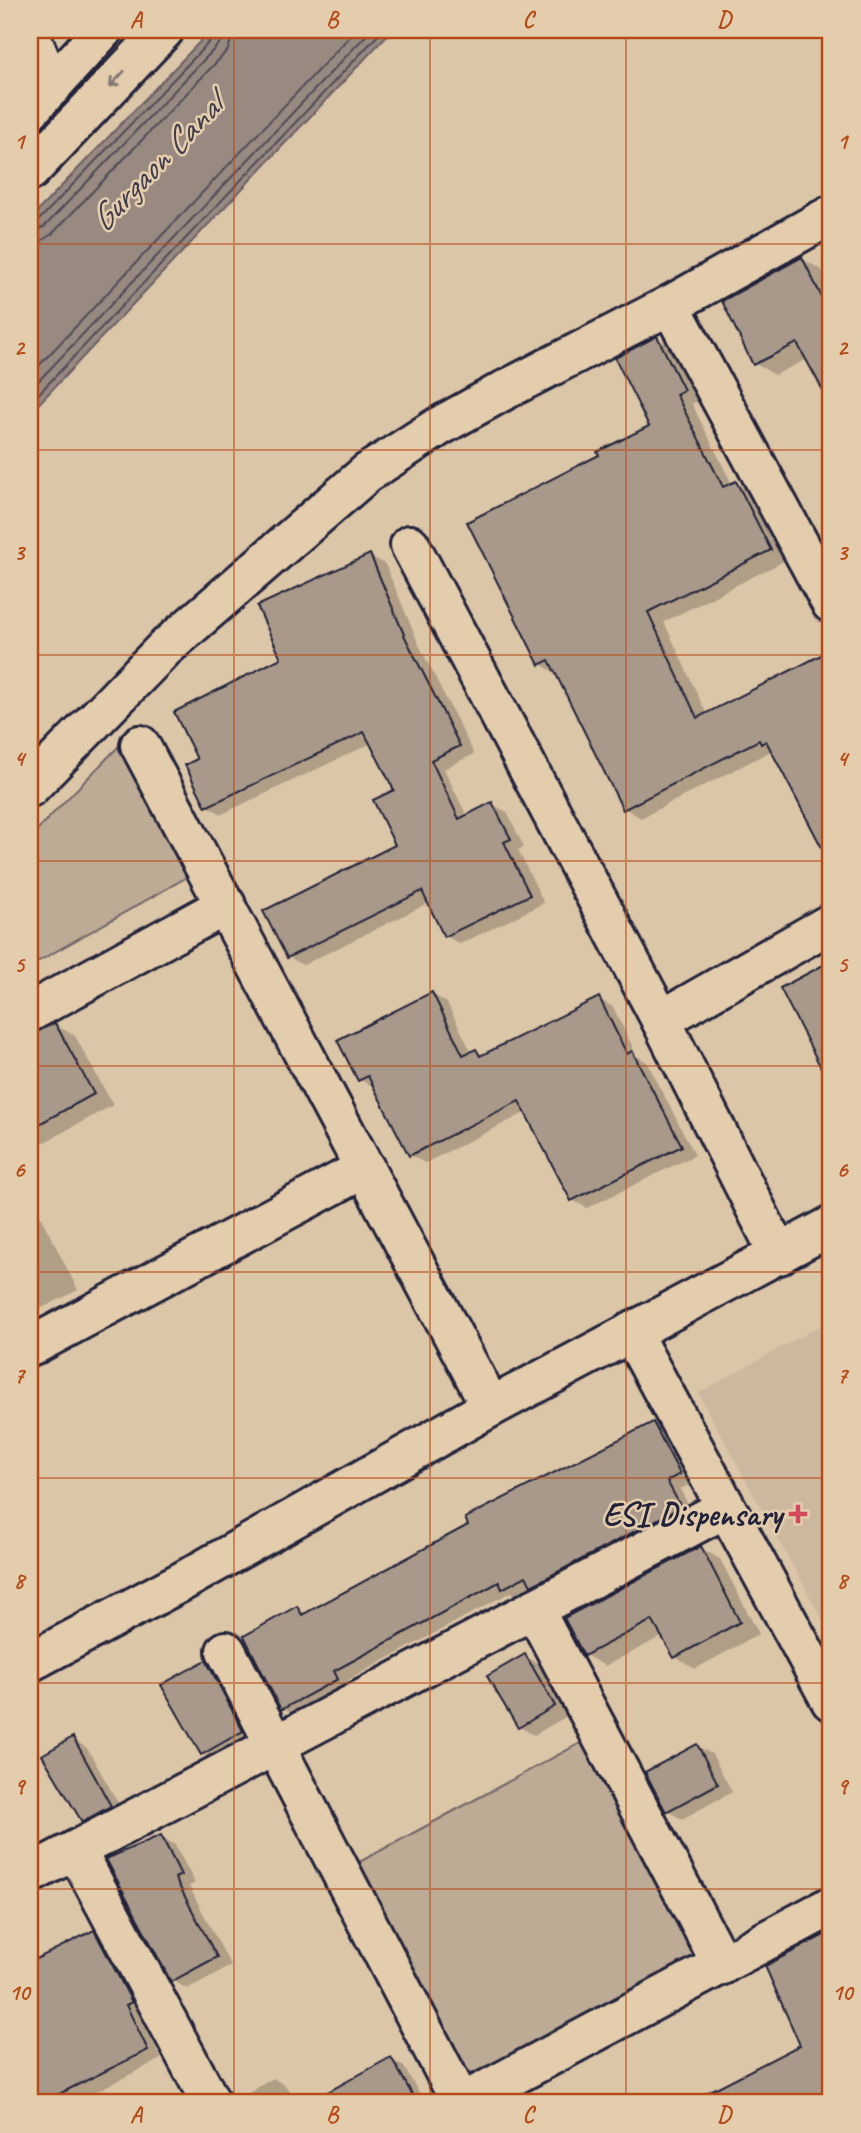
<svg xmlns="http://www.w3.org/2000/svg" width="861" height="2133" viewBox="0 0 861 2133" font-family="Caveat,sans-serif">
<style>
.built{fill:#ccb89f}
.green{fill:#beab96;stroke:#706668;stroke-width:2}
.water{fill:#988981;stroke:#696065;stroke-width:2}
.shadow{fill:#0003}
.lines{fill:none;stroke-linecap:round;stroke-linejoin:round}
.shore{stroke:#514b57;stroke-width:2}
.building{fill:#a8998a;stroke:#22223b;stroke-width:2}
.minor-casing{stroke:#22223b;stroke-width:44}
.tertiary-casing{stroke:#22223b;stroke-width:44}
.secondary-casing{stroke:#22223b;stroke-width:44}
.minor{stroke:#e4cdad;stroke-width:38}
.tertiary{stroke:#e4cdad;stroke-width:38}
.secondary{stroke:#e4cdad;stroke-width:38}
.oneway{stroke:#837874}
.grid{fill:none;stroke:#b64b18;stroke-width:2;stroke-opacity:0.55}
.poi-dot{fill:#d1495b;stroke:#e4cdad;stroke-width:2.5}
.labels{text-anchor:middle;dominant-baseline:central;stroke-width:5;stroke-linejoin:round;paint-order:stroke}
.poi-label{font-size:33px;font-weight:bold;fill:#22223b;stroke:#e4cdad;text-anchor:end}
.water-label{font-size:35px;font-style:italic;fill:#403c4c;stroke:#e4cdad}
.neatline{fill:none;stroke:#b64b18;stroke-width:2.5}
.grid-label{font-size:23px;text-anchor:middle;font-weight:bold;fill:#b64b18}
</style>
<rect width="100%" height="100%" fill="#dcc6a8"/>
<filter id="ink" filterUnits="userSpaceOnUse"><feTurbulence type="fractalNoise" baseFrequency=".0143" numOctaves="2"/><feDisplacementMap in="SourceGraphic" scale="14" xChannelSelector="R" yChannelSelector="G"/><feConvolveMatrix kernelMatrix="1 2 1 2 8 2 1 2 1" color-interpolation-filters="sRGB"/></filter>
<g filter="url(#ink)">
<path class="built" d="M831 1320V1635L698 1393Z"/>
<g class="green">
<path d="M118 747 187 877 30 966V837Z"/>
<path d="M582 1742 697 1956 467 2080 352 1866Z"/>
</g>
<path class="water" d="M211 30H392L30 413V219Z"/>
<g class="shadow">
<path d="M802 259 822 270 831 289V401L807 359 775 375 754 363Z"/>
<path d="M657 338 674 348 700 400 692 404 732 484 736 483 752 492 786 560 664 622 707 715 831 653V860L773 750 641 818 624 808 557 674 540 664 601 456 652 426Z"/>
<path d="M370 556 385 564 420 647 474 754 444 769 467 816 492 804 507 812 524 847 518 850 544 903 460 944 446 936 429 903 303 965 288 957 398 846 396 791 372 743 222 814 207 806 199 760Z"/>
<path d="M827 965 831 968V1076L826 1073Z"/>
<path d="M432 994 447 1003 472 1053 476 1051 484 1055 599 999 613 1007 637 1056 647 1062 695 1155 587 1208 572 1200 527 1112 425 1163 410 1155 376 1087 359 1080Z"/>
<path d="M55 1025 75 1036 113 1105 30 1150V1036Z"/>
<path d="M30 1196 78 1290 30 1314Z"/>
<path d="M653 1424 668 1433 694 1483 680 1489 694 1516 518 1596 511 1592 348 1680 352 1687 297 1717 283 1708 297 1608 307 1614Z"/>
<path d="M701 1548 720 1559 759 1634 695 1669 675 1657 663 1636 605 1666 585 1655Z"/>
<path d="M525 1656 540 1665 569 1715 534 1735 519 1727Z"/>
<path d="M206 1662 221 1670 257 1740 217 1762 202 1754Z"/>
<path d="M73 1739 87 1748 125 1815 97 1829 83 1821Z"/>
<path d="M697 1746 712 1754 732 1792 682 1819 667 1811Z"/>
<path d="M161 1837 175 1845 195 1883 189 1886 231 1966 187 1989 172 1980Z"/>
<path d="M94 1932 108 1940 146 2010 140 2014 161 2059 73 2103H30V1964Z"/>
<path d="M831 1933V2103H707L702 2094 802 2046 767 1967Z"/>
<path d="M391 2059 404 2067 425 2103H312Z"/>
<path d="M273 2078 286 2086 296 2103H233Z"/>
</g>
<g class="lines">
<g class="shore">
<path d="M30 223 38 221 213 38 215 30"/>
<path d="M30 232 44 227 219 44 224 30"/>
<path d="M30 243 41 241 52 234 228 50 234 30"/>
<path d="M30 375 356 30"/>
<path d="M30 390 371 30"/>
<path d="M30 403 383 30"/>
</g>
</g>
<g class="building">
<path d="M802 257 831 316V405L797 343 753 365 722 301Z"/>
<path d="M657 336 684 390 676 394 723 487 736 481 771 550 648 612 697 718 831 650V865L766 741 761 744 759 740 623 810 549 660 539 665 467 522 599 455 597 452 649 426 615 358Z"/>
<path d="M370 554 405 637 460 746 431 760 459 819 492 802 511 839 504 842 530 895 444 937 422 891 287 958 263 911 395 845 373 800 394 790 364 732 206 807 185 765 197 759 174 712 281 658 257 606Z"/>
<path d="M831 961V1087L780 988Z"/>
<path d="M432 992 463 1055 476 1049 480 1056 599 997 627 1054 632 1051 682 1146 571 1201 519 1101 409 1156 368 1076 358 1081 337 1040Z"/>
<path d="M55 1023 94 1094 30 1129V1034Z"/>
<path d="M653 1422 680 1474 667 1481 681 1507 531 1586 526 1576 502 1589 499 1582 334 1671 338 1679 281 1710 244 1636 297 1606 302 1615 468 1525 465 1518Z"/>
<path d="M701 1546 740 1622 674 1658 652 1620 584 1656 564 1618Z"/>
<path d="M525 1654 555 1706 518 1728 487 1676Z"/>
<path d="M206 1660 243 1731 201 1755 161 1685Z"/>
<path d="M73 1737 111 1806 82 1822 42 1755Z"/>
<path d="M697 1744 718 1784 666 1812 645 1772Z"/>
<path d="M161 1835 181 1875 175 1878 217 1957 171 1982 106 1859Z"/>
<path d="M94 1930 132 2002 126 2005 148 2050 41 2103H30V1962Z"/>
<path d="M826 1934 831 1947V2103H687L800 2045 765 1966Z"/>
<path d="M391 2057 417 2103H308Z"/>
</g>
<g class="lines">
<defs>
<g id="minor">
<path d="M30 35 52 87"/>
<path d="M670 305 831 603"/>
<path d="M410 545 661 1020 779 1255"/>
<path d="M140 745 491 1407"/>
<path d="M30 787 164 649 367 473 438 427 503 391 670 305 831 215"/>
<path d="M30 1012 226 905"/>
<path d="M661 1020 831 923"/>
<path d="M631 1332 831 1701"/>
<path d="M30 1347 365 1168"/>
<path d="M534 1609 722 1965"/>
<path d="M226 1651 461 2103"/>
<path d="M76 1850 211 2103"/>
<path d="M30 1874 726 1508"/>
<path d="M462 2103 831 1906"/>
</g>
<path id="tertiary" d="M30 1662 183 1581 491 1407 831 1226"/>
<g id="secondary">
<path d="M30 110 103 30"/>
<path d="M30 171 164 30"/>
</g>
</defs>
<use href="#minor" class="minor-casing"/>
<use href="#tertiary" class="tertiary-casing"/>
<use href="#secondary" class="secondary-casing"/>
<use href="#minor" class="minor"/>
<use href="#tertiary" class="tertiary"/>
<use href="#secondary" class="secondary"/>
</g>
<defs><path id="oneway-shaft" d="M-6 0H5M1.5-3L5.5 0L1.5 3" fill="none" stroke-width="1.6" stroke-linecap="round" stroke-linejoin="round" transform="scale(1.75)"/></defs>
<use class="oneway" href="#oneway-shaft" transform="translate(117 79) rotate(133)"/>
</g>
<path class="grid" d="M234 30V2103M430 30V2103M626 30V2103M30 244H831M30 450H831M30 655H831M30 861H831M30 1066H831M30 1272H831M30 1478H831M30 1683H831M30 1889H831"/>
<path class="poi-dot" d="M794.5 1503.5h7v7h7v7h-7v7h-7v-7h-7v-7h7z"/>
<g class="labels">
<g class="poi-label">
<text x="782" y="1514">ESI Dispensary</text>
</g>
<g class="water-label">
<text transform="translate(156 163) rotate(-46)">Gurgaon Canal</text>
</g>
</g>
<rect width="861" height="2133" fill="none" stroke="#e4cdad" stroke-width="77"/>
<rect x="38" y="38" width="784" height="2056" class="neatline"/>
<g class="grid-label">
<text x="136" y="27">A</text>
<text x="332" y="27">B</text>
<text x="528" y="27">C</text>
<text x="724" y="27">D</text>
<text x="19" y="149">1</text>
<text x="842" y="149">1</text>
<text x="19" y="355">2</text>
<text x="842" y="355">2</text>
<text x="19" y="560">3</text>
<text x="842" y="560">3</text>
<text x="19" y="766">4</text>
<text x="842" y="766">4</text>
<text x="19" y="972">5</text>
<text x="842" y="972">5</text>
<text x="19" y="1177">6</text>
<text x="842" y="1177">6</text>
<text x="19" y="1383">7</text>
<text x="842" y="1383">7</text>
<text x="19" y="1588">8</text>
<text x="842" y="1588">8</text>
<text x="19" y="1794">9</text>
<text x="842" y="1794">9</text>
<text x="19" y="2000">10</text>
<text x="842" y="2000">10</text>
<text x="136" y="2122">A</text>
<text x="332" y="2122">B</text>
<text x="528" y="2122">C</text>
<text x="724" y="2122">D</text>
</g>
</svg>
